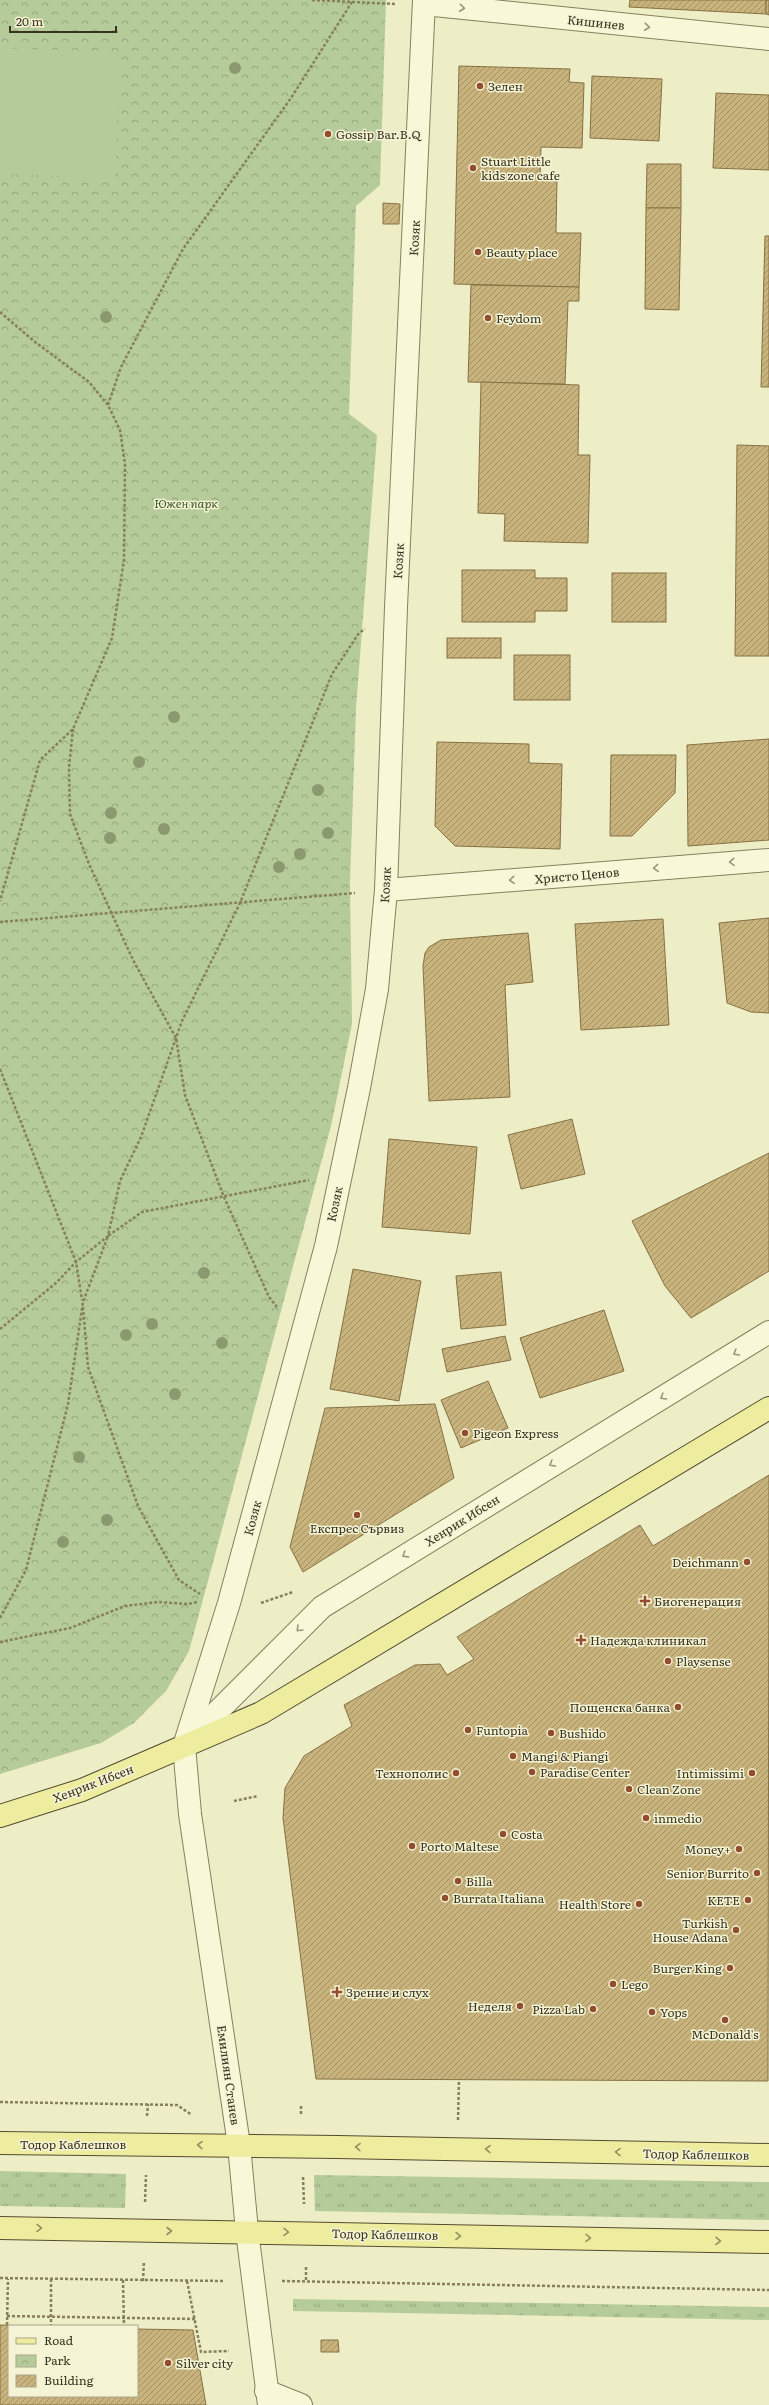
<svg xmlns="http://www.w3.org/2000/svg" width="769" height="2405" viewBox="0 0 769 2405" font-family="Literata,serif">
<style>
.grass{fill:url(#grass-tufts)}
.park{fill:url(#park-crowns)}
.pitch{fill:#b6cb9a}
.building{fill:url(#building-hatch);stroke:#857143}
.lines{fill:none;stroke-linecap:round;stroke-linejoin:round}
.minor-casing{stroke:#87805c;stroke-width:24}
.major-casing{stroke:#554c30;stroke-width:24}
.path{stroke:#87805c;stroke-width:2.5;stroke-dasharray:3 2;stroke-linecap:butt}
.minor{stroke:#f8f8d9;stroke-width:22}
.major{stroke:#eeed9f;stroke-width:22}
.tree{fill:#8b996f}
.oneway{stroke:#98957c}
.oneway2{stroke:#93905f}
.poi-dot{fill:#944c2e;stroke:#f4f4d5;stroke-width:1.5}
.labels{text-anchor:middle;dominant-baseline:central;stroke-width:3;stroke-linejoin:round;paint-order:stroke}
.street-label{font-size:12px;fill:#38321f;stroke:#f4f4d5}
.poi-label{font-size:12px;fill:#38321f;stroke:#f4f4d5;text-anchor:start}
.park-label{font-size:12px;font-style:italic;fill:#3b5427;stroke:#f4f4d5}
</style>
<defs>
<pattern id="grass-tufts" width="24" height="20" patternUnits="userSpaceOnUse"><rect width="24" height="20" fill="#b6cb9a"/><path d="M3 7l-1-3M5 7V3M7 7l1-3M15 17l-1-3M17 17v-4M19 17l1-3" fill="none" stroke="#95a57d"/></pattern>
<pattern id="park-crowns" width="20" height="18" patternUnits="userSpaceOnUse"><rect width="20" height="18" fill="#b6cb9a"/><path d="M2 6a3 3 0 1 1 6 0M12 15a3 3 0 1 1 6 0" fill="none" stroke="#95a57d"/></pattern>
<pattern id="building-hatch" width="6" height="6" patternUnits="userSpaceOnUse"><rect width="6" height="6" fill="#c9b37d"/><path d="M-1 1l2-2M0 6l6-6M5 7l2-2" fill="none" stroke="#a49266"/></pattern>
</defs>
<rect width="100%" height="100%" fill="#ededc6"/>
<g class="grass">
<path d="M0 2171 126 2174 125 2208 0 2206Z"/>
<path d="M314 2175 769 2182V2220L315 2211Z"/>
<path d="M293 2299 769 2307V2320L293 2311Z"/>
</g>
<path class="park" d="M0 0H386L380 185 356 206 349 414 377 435 356 708 350 882 352 1024 331 1126 189 1651 166 1691 134 1723 101 1743 0 1774Z"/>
<path class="pitch" d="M0 48 120 52 115 178 0 174Z"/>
<g class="building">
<path d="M630 0H766V14L629 7Z"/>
<path d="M766 0H769V15L766 14Z"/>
<path d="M459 66 570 69 569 82 584 83 582 148 541 147 540 179 557 180 556 233H581L579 287 454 284Z"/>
<path d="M592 76 662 79 659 141 590 138Z"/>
<path d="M716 93 769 95V170L713 168Z"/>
<path d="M647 164H681V208H646Z"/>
<path d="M383 203 400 204 399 224H383Z"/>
<path d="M646 208H681L679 310 645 309Z"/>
<path d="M765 236H769V387H761Z"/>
<path d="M471 285 579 287V301H568L565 384 468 382Z"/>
<path d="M481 382 579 385 578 455H590L588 543 504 541 505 514 478 513Z"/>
<path d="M737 445 769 446V656H735Z"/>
<path d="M462 570H535V578H567V611H535V622H462Z"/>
<rect x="612" y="573" width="54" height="49"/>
<rect x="447" y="638" width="54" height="20"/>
<rect x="514" y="655" width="56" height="45"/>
<path d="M769 739V840L688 846 687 745Z"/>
<path d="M437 742 529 744V763L562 764 560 849 455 846 435 826Z"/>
<path d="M611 755H676L675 793 632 836H610Z"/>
<path d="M769 918V1013L751 1012 727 1003 719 923Z"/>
<path d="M663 919 669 1025 581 1030 575 924Z"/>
<path d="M528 933 533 982 505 985 510 1097 429 1101 423 966 425 953 429 947 441 940Z"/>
<path d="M572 1119 585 1174 521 1189 508 1135Z"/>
<path d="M389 1139 477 1147 470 1234 382 1227Z"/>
<path d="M769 1153V1271L691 1318 665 1286 632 1221Z"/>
<path d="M353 1269 421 1281 399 1401 330 1389Z"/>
<path d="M501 1272 506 1325 461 1329 456 1276Z"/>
<path d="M604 1310 624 1371 540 1398 520 1338Z"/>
<path d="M505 1336 511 1360 447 1372 442 1349Z"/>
<path d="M488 1381 508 1428 461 1448 441 1400Z"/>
<path d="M435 1404 454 1478 303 1572 290 1547 325 1408Z"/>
<path d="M769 1475 768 2081 316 2079 283 1818 285 1788 304 1756 352 1726 344 1705 415 1665 440 1664 447 1675 474 1659 457 1637 640 1525 653 1546Z"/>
<path d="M0 2325 28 2326H9V2396H137V2329L193 2330 206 2405H0Z"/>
<path d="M321 2340H338L339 2352H321Z"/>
</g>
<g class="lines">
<defs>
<g id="minor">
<path d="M424 4 769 39"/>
<path d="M386 890 769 860"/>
<path d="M186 1743 322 1607 769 1332"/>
<path d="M266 2391 301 2405"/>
<path d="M269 2405 247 2231 239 2145 190 1814 184 1746 229 1603 326 1246 359 1088 377 989 386 890 396 607 424 0"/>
</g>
<g id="major">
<path d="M0 1816 82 1790 261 1713 769 1408"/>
<path d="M0 2143 337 2147 769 2155"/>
<path d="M0 2228 769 2242"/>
</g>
</defs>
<use href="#minor" class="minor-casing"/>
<use href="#major" class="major-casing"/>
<g class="path">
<path d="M312 0 395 4"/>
<path d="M0 312 35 342 89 382 108 405 120 430 125 464 124 560 112 638 73 729 40 760 0 901"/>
<path d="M108 405 121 367 183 249 291 98 352 2"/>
<path d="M73 729 69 767 70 814 89 864 133 960 176 1038 185 1095 224 1197 269 1297 277 1307"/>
<path d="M0 922 355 893"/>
<path d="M0 1069 76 1262 82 1300"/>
<path d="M83 1307 88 1367 138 1506 179 1580 200 1594"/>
<path d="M0 1329 56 1283 76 1262 108 1236 120 1181 141 1137 182 1021 240 903 332 674 359 633 365 629"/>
<path d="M261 1603 293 1592"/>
<path d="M0 1618 26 1570 68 1404 83 1302 108 1236 142 1212 309 1180"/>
<path d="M0 1642 70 1628 125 1606 158 1602 188 1604 197 1602"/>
<path d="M234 1801 258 1796"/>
<path d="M0 2102 177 2105 192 2115"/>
<path d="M301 2106V2116"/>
<path d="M147 2116 148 2104"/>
<path d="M458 2120 459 2079"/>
<path d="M303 2177 304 2204"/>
<path d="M145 2202 146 2175"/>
<path d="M306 2267V2282"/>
<path d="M0 2278 223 2281"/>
<path d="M51 2279V2326"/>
<path d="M123 2280 124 2326"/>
<path d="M143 2281 144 2261"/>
<path d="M187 2281 201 2352 229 2351"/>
<path d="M282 2281 769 2290"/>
<path d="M7 2316 195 2319"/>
<path d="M7 2325 8 2279"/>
</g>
<use href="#minor" class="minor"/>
<use href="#major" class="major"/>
</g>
<g class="tree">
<circle cx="235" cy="68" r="6"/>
<circle cx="106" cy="317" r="6"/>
<circle cx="174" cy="717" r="6"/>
<circle cx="139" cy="762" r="6"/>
<circle cx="318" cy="790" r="6"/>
<circle cx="111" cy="813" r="6"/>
<circle cx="164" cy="829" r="6"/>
<circle cx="328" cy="833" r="6"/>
<circle cx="110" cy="838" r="6"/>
<circle cx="300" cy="854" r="6"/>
<circle cx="279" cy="867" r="6"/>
<circle cx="204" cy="1273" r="6"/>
<circle cx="152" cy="1324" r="6"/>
<circle cx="126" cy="1335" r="6"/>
<circle cx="222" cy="1343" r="6"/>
<circle cx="175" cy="1394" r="6"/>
<circle cx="79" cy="1457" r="6"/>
<circle cx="107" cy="1520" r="6"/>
<circle cx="63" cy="1542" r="6"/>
</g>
<defs><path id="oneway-chevron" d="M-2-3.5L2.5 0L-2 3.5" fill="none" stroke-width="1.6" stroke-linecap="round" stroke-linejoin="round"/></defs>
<g class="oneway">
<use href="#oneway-chevron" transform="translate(462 8) rotate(6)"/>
<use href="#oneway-chevron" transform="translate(647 27) rotate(6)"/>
<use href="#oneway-chevron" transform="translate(732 862) rotate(176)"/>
<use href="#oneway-chevron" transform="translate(656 868) rotate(175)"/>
<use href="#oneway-chevron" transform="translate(512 880) rotate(175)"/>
<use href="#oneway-chevron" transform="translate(736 1353) rotate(149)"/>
<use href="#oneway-chevron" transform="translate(663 1397) rotate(149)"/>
<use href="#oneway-chevron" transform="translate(552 1464) rotate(149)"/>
<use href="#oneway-chevron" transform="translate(405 1555) rotate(148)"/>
<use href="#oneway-chevron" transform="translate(299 1629) rotate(135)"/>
</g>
<g class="oneway2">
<use href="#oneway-chevron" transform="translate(200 2145) rotate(-179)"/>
<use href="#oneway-chevron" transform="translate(358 2147) rotate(-179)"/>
<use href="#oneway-chevron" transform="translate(488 2149) rotate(-179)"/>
<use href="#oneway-chevron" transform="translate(618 2152) rotate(-179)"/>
<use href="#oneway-chevron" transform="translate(39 2228) rotate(1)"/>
<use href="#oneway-chevron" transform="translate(169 2231)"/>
<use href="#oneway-chevron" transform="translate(286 2232) rotate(1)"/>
<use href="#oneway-chevron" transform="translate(458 2236) rotate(1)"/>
<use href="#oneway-chevron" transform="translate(588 2238) rotate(1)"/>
<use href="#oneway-chevron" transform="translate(718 2241) rotate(1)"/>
</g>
<g class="poi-dot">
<circle cx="480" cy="86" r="4"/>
<circle cx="328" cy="134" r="4"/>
<circle cx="473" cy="168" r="4"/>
<circle cx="478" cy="252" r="4"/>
<circle cx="488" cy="318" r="4"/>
<circle cx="465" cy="1433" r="4"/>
<circle cx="357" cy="1515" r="4"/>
<circle cx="747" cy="1562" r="4"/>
<path d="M643 1595h4v4h4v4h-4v4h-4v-4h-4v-4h4z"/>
<path d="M579 1634h4v4h4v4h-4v4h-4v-4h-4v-4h4z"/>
<circle cx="668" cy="1661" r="4"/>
<circle cx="678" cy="1707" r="4"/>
<circle cx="468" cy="1730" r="4"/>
<circle cx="551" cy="1733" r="4"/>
<circle cx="513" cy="1756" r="4"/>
<circle cx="532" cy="1772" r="4"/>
<circle cx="456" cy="1773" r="4"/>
<circle cx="752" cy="1773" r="4"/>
<circle cx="629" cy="1789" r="4"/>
<circle cx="646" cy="1818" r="4"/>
<circle cx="503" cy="1834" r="4"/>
<circle cx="412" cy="1846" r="4"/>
<circle cx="739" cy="1849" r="4"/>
<circle cx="757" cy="1873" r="4"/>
<circle cx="458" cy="1881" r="4"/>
<circle cx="445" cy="1898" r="4"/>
<circle cx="748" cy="1900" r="4"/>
<circle cx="639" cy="1904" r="4"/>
<circle cx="736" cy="1930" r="4"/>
<circle cx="730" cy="1968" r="4"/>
<circle cx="613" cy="1984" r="4"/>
<path d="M335 1986h4v4h4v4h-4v4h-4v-4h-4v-4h4z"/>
<circle cx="520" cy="2006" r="4"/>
<circle cx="593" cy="2009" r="4"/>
<circle cx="652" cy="2012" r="4"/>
<circle cx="725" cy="2020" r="4"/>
<circle cx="168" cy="2363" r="4"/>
</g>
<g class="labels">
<g class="street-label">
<text transform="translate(596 22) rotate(6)">Кишинев</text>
<text transform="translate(414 238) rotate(-87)">Козяк</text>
<text transform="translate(398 561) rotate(-87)">Козяк</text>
<text transform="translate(577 875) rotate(-5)">Христо Ценов</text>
<text transform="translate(385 885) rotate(-87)">Козяк</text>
<text transform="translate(334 1204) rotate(-78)">Козяк</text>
<text transform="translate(252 1518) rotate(-75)">Козяк</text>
<text transform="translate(462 1520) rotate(-32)">Хенрик Ибсен</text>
<text transform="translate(93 1783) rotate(-21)">Хенрик Ибсен</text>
<text transform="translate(229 2075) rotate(82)">Емилиян Станев</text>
<text x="73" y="2144">Тодор Каблешков</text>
<text transform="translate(696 2154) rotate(1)">Тодор Каблешков</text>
<text transform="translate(385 2234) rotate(1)">Тодор Каблешков</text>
</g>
<g class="poi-label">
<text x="488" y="86">Зелен</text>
<text x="336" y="134">Gossip Bar.B.Q</text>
<text x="481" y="161">Stuart Little<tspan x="481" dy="14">kids zone cafe</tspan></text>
<text x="486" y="252">Beauty place</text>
<text x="496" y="318">Feydom</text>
<text x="473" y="1433">Pigeon Express</text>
<text x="357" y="1528" text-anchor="middle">Експрес Сървиз</text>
<text x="739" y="1562" text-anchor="end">Deichmann</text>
<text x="654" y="1601">Биогенерация</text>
<text x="590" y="1640">Надежда клиникал</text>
<text x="676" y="1661">Playsense</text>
<text x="670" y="1707" text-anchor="end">Пощенска банка</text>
<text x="476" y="1730">Funtopia</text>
<text x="559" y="1733">Bushido</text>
<text x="521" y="1756">Mangi &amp; Piangi</text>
<text x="540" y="1772">Paradise Center</text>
<text x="448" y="1773" text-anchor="end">Технополис</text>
<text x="744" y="1773" text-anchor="end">Intimissimi</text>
<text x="637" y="1789">Clean Zone</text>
<text x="654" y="1818">inmedio</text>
<text x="511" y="1834">Costa</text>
<text x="420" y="1846">Porto Maltese</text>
<text x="731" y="1849" text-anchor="end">Money+</text>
<text x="749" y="1873" text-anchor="end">Senior Burrito</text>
<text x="466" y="1881">Billa</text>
<text x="453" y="1898">Burrata Italiana</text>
<text x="740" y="1900" text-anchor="end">KETE</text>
<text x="631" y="1904" text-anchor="end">Health Store</text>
<text x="728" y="1923" text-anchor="end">Turkish<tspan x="728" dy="14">House Adana</tspan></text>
<text x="722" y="1968" text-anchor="end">Burger King</text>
<text x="621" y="1984">Lego</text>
<text x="346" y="1992">Зрение и слух</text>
<text x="512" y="2006" text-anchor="end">Неделя</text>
<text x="585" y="2009" text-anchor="end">Pizza Lab</text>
<text x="660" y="2012">Yops</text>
<text x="725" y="2034" text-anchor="middle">McDonald's</text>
<text x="176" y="2363">Silver city</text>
</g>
<g class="park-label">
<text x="186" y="503">Южен парк</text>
</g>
</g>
<rect x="8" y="2325" width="130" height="72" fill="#f4f4d5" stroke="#a9a68c"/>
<rect x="16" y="2338" width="20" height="6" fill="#eeed9f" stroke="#a9a68c"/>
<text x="44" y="2345" font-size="12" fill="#38321f">Road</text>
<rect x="16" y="2355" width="20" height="12" fill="url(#park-crowns)" stroke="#a9a68c"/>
<text x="44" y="2365" font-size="12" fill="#38321f">Park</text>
<rect x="16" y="2375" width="20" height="12" fill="url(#building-hatch)" stroke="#a9a68c"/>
<text x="44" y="2385" font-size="12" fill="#38321f">Building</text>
<path d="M10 26v6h106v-6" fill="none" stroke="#38321f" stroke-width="2"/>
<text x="16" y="26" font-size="12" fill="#38321f" stroke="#f4f4d5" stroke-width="3" paint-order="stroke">20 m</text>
</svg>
